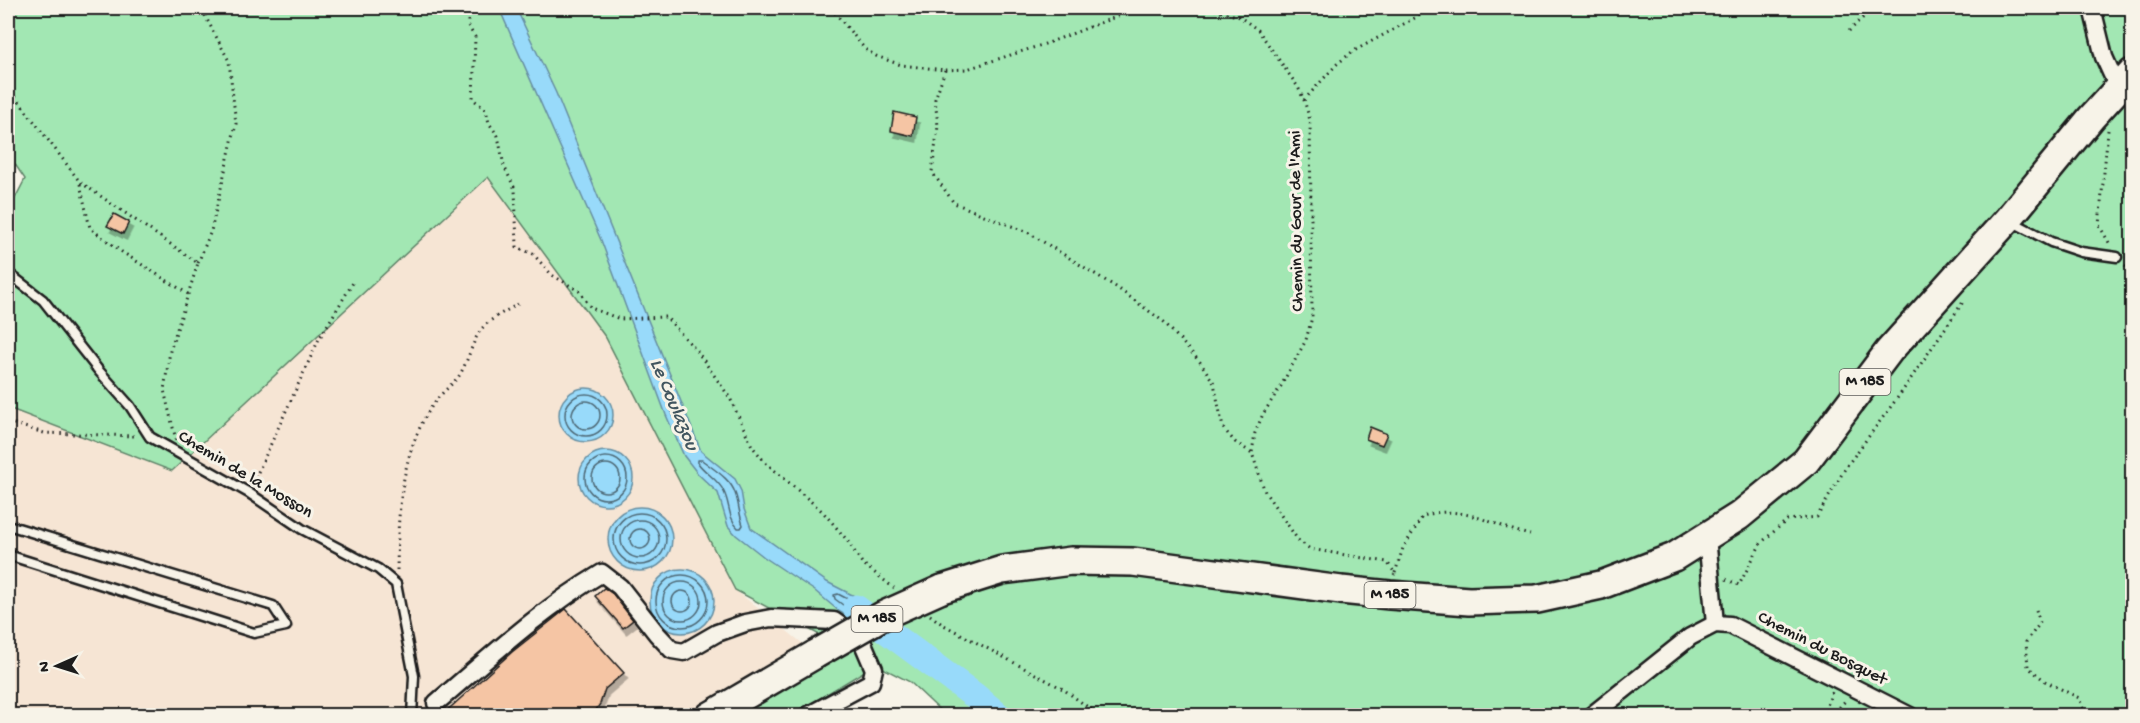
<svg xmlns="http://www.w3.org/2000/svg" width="2140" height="723" viewBox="0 0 2140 723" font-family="'Gochi Hand',sans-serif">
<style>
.built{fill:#f6e5d4}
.green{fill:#a2e7b3;stroke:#5f8268;stroke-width:1.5}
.water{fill:#98dafa;stroke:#668ea1;stroke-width:1.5}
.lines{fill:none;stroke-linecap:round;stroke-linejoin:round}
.shore{stroke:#4e6875;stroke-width:1.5}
.river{stroke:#98dafa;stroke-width:27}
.building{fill:#f5c5a4;stroke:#1c1c1c;stroke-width:1.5;filter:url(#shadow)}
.lane-casing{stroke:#1c1c1c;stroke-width:13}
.street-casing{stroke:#1c1c1c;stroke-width:21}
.primary-casing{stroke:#1c1c1c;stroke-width:32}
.path{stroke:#1c1c1c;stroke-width:3;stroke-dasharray:1.5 4.5;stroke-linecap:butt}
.lane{stroke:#f7f3e8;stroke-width:8}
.street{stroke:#f7f3e8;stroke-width:16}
.primary{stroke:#f7f3e8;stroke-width:27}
.primary-bridge-casing{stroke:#1c1c1c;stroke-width:32;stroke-linecap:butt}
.primary-bridge{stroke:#f7f3e8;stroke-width:27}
.labels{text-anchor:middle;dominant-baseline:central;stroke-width:6;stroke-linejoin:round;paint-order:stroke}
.shield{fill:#f7f3e8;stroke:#5e5c59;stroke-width:1.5}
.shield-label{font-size:16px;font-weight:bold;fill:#1c1c1c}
.street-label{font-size:18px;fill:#1c1c1c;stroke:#f7f3e8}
.water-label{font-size:20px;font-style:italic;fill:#41555f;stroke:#f7f3e8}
</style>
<defs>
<filter id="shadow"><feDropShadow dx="3.5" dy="6" stdDeviation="0" flood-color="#0004"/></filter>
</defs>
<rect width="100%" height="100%" fill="#f7f3e8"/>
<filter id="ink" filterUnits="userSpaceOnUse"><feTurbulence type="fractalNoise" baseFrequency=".0167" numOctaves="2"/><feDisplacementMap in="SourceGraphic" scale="12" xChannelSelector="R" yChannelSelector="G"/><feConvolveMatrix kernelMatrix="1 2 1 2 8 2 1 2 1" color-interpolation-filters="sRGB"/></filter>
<g filter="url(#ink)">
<path class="built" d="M488 177 606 338 735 590 816 654 705 715H8V408L172 471Z"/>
<path class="green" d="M8 8H2132V715L946 716 910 682 860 656 865 671 792 715H728L848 650 735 590 606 338 488 177 172 471 8 408V212L25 179 8 154Z"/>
<g class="water">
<path d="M499 8H516L556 93 701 451 735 479 741 491 744 509 751 528 827 582 866 602 883 614 860 624 840 612 815 591 764 557 736 535 728 526 718 493 698 474 684 456 666 415 601 240Z"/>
<circle cx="586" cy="415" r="27"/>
<circle cx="606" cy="478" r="27"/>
<circle cx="640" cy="539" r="32"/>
<circle cx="682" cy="601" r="32"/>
</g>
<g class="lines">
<g class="shore">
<circle cx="586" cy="415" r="21"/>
<path d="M669 394 672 396 687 432 685 436 681 435 667 398Z"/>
<circle cx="586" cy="415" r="14"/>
<circle cx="606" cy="478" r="21"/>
<path d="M698 460H702C713 469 731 479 735 493 739 503 739 514 743 525L741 528H738C728 518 730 504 724 492 720 481 705 473 698 463Z"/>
<circle cx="606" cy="478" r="14"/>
<circle cx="640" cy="539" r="26"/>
<circle cx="640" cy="539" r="19"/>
<circle cx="640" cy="539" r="10"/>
<circle cx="682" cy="601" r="26"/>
<circle cx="682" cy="601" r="19"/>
<circle cx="682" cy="601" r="10"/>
<path d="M855 614 835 599 834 595 838 594 865 608"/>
</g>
<path class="river" d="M856 608 975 696 999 716"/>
</g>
<g class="building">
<path d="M894 112 916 117 913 136 891 131Z"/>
<path d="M114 214 129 222 123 234 107 226Z"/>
<path d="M1370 427 1387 434 1382 445 1366 439Z"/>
<path d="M604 588 613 594 633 620 623 628 595 596Z"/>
<path d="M566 609 624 673 605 689 600 704 592 716H441L512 652Z"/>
</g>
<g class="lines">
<defs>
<g id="lane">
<path d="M2011 221 2051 242 2081 252 2117 257"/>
<path d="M8 273 43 300 99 371 130 406 150 437 249 493 302 529 378 569 396 584 414 676 412 716"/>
<path d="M8 525 273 606 286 626 254 633 8 555"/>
</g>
<g id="street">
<path d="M2092 8 2104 57 2119 90"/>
<path d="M1707 537 1715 624"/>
<path d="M436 703C490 657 541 609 602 573L620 587 657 634 672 650 684 652 717 633 745 623 771 618 834 621 862 641 874 669 871 682 807 716"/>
<path d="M1591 716 1690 637 1715 624 1730 625 1910 716"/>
</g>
<g id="primary">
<path d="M942 589 1002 570 1071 561 1133 562 1341 590 1390 595 1469 601 1537 599 1601 585 1674 557 1739 516 1806 461 1889 351 2008 219 2091 118 2132 73"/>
<path d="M710 716 816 654"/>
</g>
</defs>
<use href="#lane" class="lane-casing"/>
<use href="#street" class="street-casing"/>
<use href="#primary" class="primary-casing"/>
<g class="path">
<path d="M349 8H369"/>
<path d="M468 8V26L475 37 473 99 486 110 489 123 498 136 504 166 515 189 517 247 533 254 552 275 579 291 591 308 620 319 666 317 697 351 730 398 752 446 765 462 823 512 847 540 862 563 894 588"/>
<path d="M831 8 865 49 876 56 901 65 945 70 967 69 1048 43 1131 11 1152 8"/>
<path d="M1209 8 1240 17 1258 30 1298 87 1304 100 1310 120 1312 317 1306 340 1281 386 1263 414 1255 433 1252 453 1265 492 1298 540 1310 549 1387 562 1395 573 1394 575"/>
<path d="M1849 31 1873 8"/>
<path d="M945 70 935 99 938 126 932 172 954 203 1029 233 1116 287 1164 322 1200 362 1214 383 1223 428 1235 442 1252 453"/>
<path d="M8 87 80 182 198 263 170 351 164 390 176 440"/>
<path d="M1304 100 1337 64 1352 52 1433 8"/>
<path d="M2108 130 2099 225 2111 246"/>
<path d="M80 184 90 228 122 252 188 294"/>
<path d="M198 263 211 231 236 124 229 61 201 8"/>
<path d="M2125 266 2132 272"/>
<path d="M8 422 44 433 136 436"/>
<path d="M253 483 319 339 354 281"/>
<path d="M397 570C398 512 400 452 434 403 441 393 452 385 459 376 467 363 471 347 478 334 486 320 505 312 518 304"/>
<path d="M1395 573 1403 548 1423 516C1462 503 1493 526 1530 535"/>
<path d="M1726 579 1739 585 1761 543 1787 520 1817 517 1846 467 1901 393 1963 302"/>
<path d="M2036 610 2040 623 2026 642 2028 667 2045 681 2079 698 2086 716"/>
<path d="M930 615 942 624 1063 689 1100 716"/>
<path d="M1823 716 1832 692"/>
<path d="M1831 716 1847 699"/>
</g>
<use href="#lane" class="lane"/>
<use href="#street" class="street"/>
<use href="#primary" class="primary"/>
<defs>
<path id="primary-bridge" d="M816 654 884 615 942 589"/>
</defs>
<use href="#primary-bridge" class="primary-bridge-casing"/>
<use href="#primary-bridge" class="primary-bridge"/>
</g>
</g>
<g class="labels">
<g class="shield">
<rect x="1839.5" y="369" width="51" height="26" rx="4.5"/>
<rect x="1364.5" y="582" width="51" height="26" rx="4.5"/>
<rect x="851.5" y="606" width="51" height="26" rx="4.5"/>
</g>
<g class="shield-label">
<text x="1865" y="382">M 185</text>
<text x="1390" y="595">M 185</text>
<text x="877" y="619">M 185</text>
</g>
<g class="street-label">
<text transform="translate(1297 221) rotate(-91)">Chemin du Gour de l'Ami</text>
<text transform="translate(245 475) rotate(31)">Chemin de la Mosson</text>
<text transform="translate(1822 649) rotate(27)">Chemin du Bosquet</text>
</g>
<g class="water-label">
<text transform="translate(673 405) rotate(67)">Le Coulazou</text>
</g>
</g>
<rect width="2140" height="723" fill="none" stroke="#f7f3e8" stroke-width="30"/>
<rect x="15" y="15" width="2110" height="693" fill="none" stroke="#1c1c1c" stroke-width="2" filter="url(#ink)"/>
<g transform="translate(57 666) rotate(267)" stroke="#f7f3e8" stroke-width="4.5" paint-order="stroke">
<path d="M0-4.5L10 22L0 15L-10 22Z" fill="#1c1c1c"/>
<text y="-9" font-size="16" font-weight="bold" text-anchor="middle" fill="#1c1c1c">N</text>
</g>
</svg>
